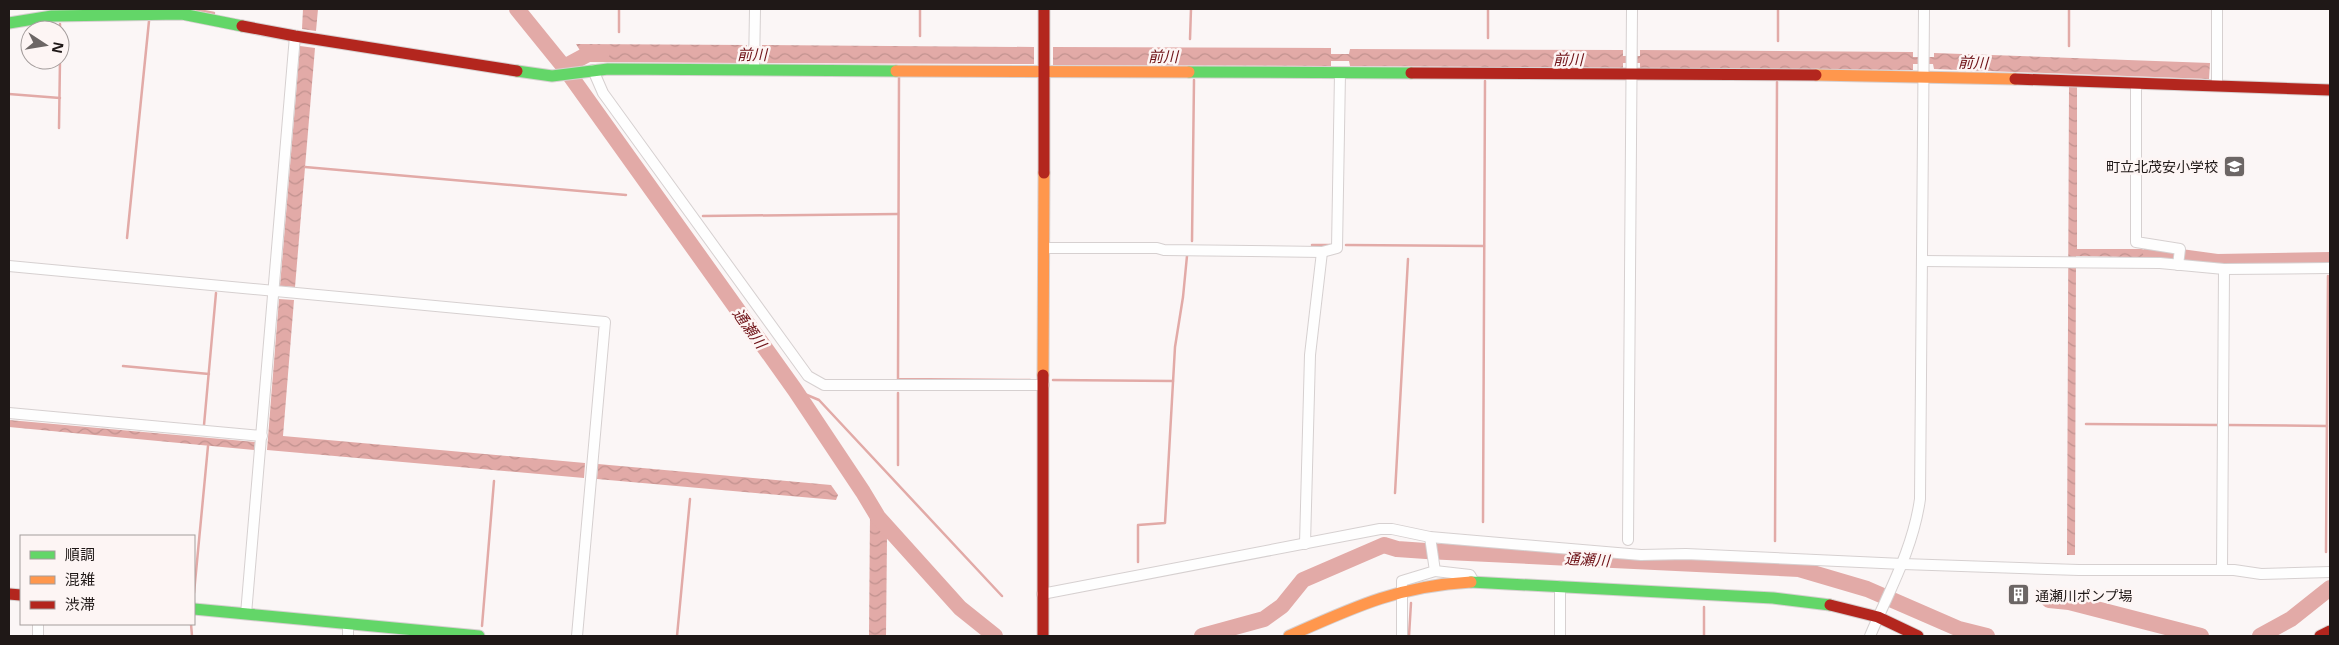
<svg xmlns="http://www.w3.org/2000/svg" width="2339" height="645" viewBox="0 0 2339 645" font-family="'Open Sans','Noto Sans JP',sans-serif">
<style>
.water{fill:url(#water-waves)}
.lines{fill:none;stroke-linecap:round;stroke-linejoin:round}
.stream{stroke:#e2aaa7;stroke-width:2.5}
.river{stroke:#e2aaa7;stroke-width:16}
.street-casing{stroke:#d6d0d0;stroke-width:12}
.fast-casing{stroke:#d6d0d0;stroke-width:13}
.slow-casing{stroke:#d6d0d0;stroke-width:13}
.jam-casing{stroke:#d6d0d0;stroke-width:13}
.street{stroke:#fefefe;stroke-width:10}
.fast{stroke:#63d668;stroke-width:11}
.slow{stroke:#ff974d;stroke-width:11}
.jam{stroke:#b3261e;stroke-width:11}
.labels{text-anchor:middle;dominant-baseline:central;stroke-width:5;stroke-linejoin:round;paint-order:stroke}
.poi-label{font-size:14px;fill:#1f1817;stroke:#fdf5f4;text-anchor:end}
.water-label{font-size:15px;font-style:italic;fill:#6e1116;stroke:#fdf5f4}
</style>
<defs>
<pattern id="water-waves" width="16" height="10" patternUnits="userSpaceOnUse" patternTransform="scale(1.25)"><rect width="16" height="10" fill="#e2aaa7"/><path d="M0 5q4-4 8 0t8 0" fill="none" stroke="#c1928f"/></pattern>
</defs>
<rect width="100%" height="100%" fill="#fbf6f6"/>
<g class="water">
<path d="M303 9H318L316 31 302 29Z"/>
<path d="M576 44 747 45V50H762V45L1034 47V64L762 63V58H747V63L587 62Z"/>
<path d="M300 46 315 48 295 287 280 286Z"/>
<path d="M1053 47 1331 48V54H1349L1350 49 1623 50V56H1640V50L1913 52V57H1934V53L2210 63 2209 79 1934 69 1933 64H1913V70L1640 68V63H1623V68L1350 66 1349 61H1331V66L1053 65Z"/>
<path d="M2069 86H2077V249H2141L2173 254 2172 258 2076 256 2075 555H2067Z"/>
<path d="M279 299 294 300 283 436 585 463 584 478 267 450Z"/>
<path d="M9 420 255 442 254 450 9 427Z"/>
<path d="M598 464 831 485 838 495 836 500 597 479Z"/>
<path d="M870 514 887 537 886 636H869Z"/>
</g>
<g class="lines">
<g class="stream">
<path d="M193 9 214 13"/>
<path d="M619 9V32"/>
<path d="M60 30V24"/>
<path d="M920 36V9"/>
<path d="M1488 38V9"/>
<path d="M1190 39 1191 9"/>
<path d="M1778 41V9"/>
<path d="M2069 46V9"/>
<path d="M899 76 898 379 1030 380"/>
<path d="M9 94 60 98"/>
<path d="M59 128 60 60"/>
<path d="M305 167 626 195"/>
<path d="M703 216 898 214"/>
<path d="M127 238 149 21"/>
<path d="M1192 241 1194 80"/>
<path d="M1312 245H1330"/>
<path d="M1346 245 1484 246"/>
<path d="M123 366 209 374"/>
<path d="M1053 380 1173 381"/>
<path d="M795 390 819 400 1002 596"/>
<path d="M2086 424 2217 425"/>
<path d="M204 425 216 293"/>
<path d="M2228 425 2327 426"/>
<path d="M898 465V393"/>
<path d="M1395 493 1408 259"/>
<path d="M1483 522 1485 81"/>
<path d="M878 527V517"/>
<path d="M1775 541 1777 82"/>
<path d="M2326 552 2328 276"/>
<path d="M1138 562V525L1165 523 1175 347 1183 297 1187 256"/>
<path d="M194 593 208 446"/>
<path d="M191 624 192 636"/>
<path d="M482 626 494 481"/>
<path d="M677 636 690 499"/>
<path d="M1409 636 1411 603"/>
<path d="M1704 636V607"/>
</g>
<g class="river">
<path d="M517 9 564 67 795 390 863 492 878 517 960 608 995 636"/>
<path d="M564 67 590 53H602"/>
<path d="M2151 253 2217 262 2330 260"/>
<path d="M2049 600 2069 602 2201 636"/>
<path d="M1202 636 1264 619 1282 606 1303 580 1384 545 1397 549 1426 551 1799 569 1867 589 1959 629 1987 636"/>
<path d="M2260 636 2291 619 2330 588"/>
</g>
<defs>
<g id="street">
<path d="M593 70 603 93 808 376 824 385H1044"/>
<path d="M754 70 755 9"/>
<path d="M2136 84V242L2180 249 2178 265"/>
<path d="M2217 86V9"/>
<path d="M1045 248H1157L1164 250 1322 252 1337 248 1340 73"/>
<path d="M1922 261 2160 263 2224 269 2330 268"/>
<path d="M9 266 605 322 577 636"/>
<path d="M9 413 262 436"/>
<path d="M1628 540 1632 9"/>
<path d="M1305 544 1310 355 1322 252"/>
<path d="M2222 570 2224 269"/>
<path d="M1435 571 1470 575 1474 582"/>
<path d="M1042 594 1380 529H1392L1430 537 1641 555 1686 554 1903 564 2079 570H2234L2261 574 2330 572"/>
<path d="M246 614 295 36"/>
<path d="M38 624V636"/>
<path d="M348 636V624"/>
<path d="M1402 636V581L1435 571 1430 537"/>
<path d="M1560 636V586"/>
<path d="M1870 636C1889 591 1913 549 1920 499L1924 9"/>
</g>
<g id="fast">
<path d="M9 23 52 16 182 14 242 26"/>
<path d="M517 71 552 76 608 69 896 71"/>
<path d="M1189 72 1411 73"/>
<path d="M1471 582 1773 598 1830 605"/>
<path d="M194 609 479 636"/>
</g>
<g id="slow">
<path d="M896 71 1189 72"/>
<path d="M1816 75 2015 79"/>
<path d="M1043 375 1044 173"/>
<path d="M1289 636C1354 607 1398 586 1471 582"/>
</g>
<g id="jam">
<path d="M242 26 295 36 517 71"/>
<path d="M1411 73 1816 75"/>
<path d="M2015 79 2330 90"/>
<path d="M1044 173V9"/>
<path d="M9 594 21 595"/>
<path d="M1830 605 1878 617 1918 636"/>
<path d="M1043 636V375"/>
<path d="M2320 636 2330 631"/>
</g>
</defs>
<use href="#street" class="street-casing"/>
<use href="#fast" class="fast-casing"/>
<use href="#slow" class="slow-casing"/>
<use href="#jam" class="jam-casing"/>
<use href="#street" class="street"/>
<use href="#fast" class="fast"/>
<use href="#slow" class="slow"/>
<use href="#jam" class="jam"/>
</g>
<defs>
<symbol id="school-square" viewBox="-11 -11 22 22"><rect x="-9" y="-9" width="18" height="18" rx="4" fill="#6c6665" stroke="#fdf5f4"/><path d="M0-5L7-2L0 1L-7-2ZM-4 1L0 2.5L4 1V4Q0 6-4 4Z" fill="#fff"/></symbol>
<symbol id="building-square" viewBox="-11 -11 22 22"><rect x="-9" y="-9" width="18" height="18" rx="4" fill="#6c6665" stroke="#fdf5f4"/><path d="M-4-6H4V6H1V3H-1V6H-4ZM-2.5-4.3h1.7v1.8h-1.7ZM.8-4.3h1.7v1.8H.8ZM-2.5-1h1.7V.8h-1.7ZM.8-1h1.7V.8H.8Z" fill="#fff"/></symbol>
</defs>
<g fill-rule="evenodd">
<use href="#school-square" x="2222" y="154" width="25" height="25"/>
<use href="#building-square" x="2006" y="582" width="25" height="25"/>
</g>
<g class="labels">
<g class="poi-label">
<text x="2218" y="166">町立北茂安小学校</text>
<text x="2035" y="595" text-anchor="start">通瀬川ポンプ場</text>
</g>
<g class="water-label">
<text x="752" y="54">前川</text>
<text x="1163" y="56">前川</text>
<text x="1568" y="59">前川</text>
<text transform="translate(1973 62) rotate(2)">前川</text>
<text transform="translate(750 328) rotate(54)">通瀬川</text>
<text transform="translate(1587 559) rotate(3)">通瀬川</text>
</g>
</g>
<rect width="2339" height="645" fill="none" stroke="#1f1817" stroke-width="20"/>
<rect x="20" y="535" width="175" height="90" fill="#fdf5f4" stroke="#a49d9c"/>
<rect x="30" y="551" width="25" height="8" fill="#63d668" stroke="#a49d9c"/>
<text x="65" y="560" font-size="15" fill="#1f1817">順調</text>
<rect x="30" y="576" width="25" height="8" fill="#ff974d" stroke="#a49d9c"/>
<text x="65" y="585" font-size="15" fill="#1f1817">混雑</text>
<rect x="30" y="601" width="25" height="8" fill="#b3261e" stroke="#a49d9c"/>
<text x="65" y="610" font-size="15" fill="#1f1817">渋滞</text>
<g transform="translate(45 45) rotate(102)"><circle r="24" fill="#fdf5f4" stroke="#a49d9c"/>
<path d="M0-4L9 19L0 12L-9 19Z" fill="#6c6665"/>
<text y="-8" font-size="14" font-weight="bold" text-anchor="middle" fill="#1f1817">N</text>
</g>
</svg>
